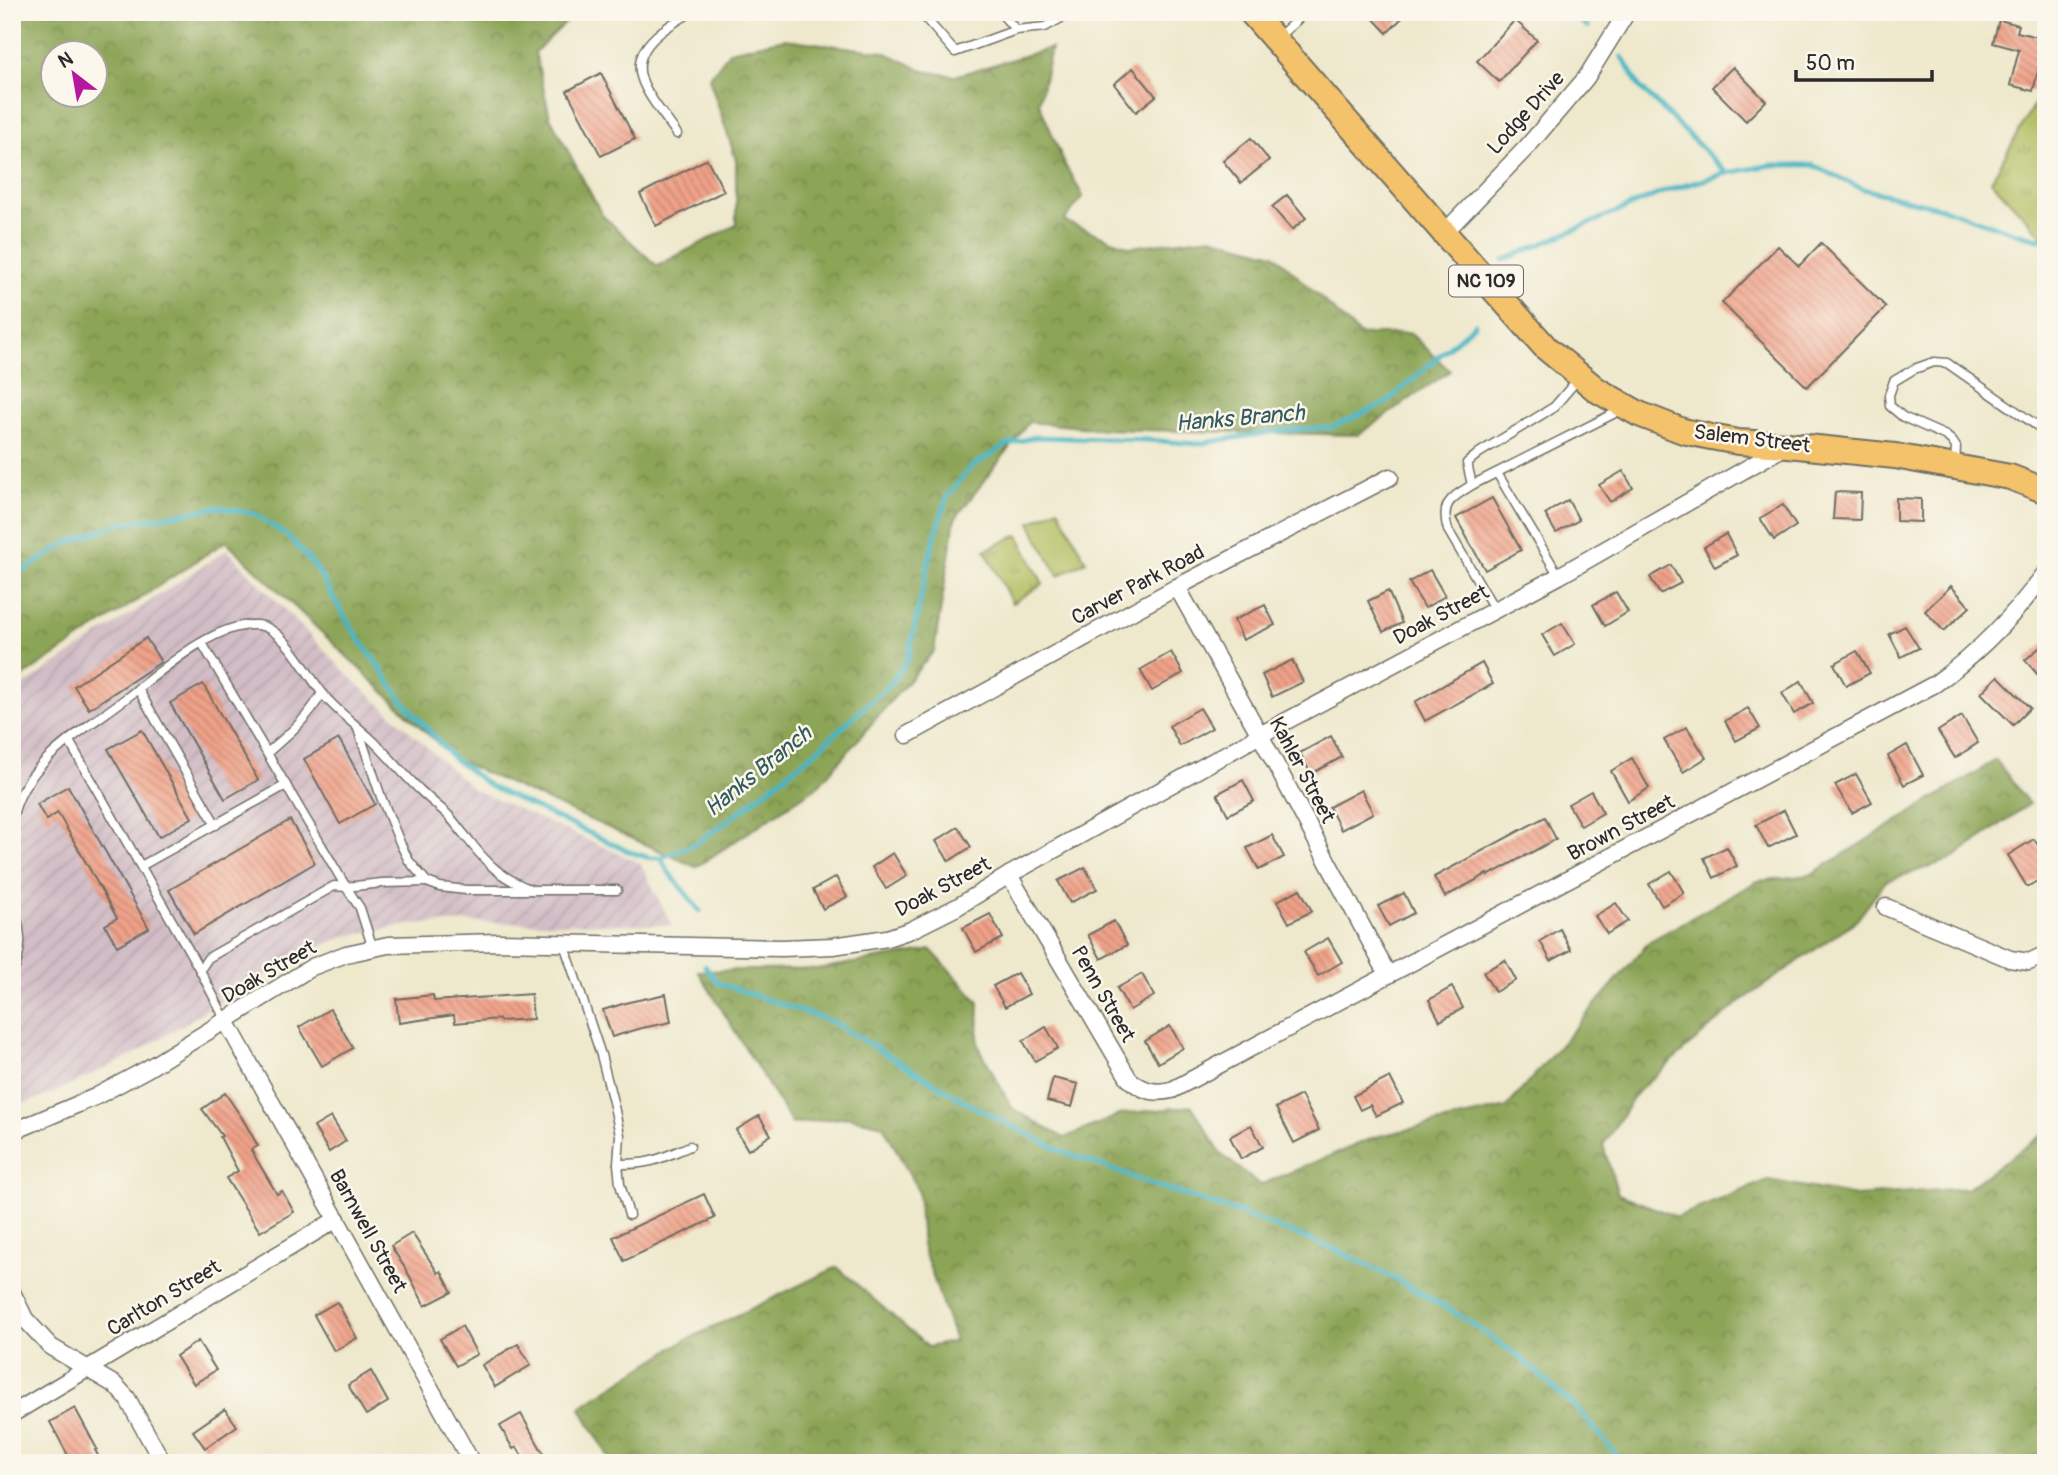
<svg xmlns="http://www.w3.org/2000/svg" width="2058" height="1475" viewBox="0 0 2058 1475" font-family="Pangolin,sans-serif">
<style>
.industrial{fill:url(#industrial-furrows)}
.grass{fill:#b0bd5f;stroke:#6e7445;stroke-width:2}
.forest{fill:url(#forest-crowns);stroke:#5c6840;stroke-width:2;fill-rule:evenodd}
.park{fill:url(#park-tufts);stroke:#6e7445;stroke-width:2}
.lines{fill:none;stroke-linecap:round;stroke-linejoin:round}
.stream{stroke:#47b5c3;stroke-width:5}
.building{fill:url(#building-back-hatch)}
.service-casing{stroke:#6f6d63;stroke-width:11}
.minor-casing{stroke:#6f6d63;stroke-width:19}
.primary-casing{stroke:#6f6d63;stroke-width:28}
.service{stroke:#fff;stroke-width:8}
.minor{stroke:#fff;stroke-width:16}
.primary{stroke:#f3c26a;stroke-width:24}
.labels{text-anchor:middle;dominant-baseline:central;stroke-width:5;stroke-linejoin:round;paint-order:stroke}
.shield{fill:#fbf7ec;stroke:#696865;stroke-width:2}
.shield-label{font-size:19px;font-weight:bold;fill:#2b2b2b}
.street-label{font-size:21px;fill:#2b2b2b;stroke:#fbf7ec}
.water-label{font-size:23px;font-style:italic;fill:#355b60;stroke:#fbf7ec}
</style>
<defs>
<pattern id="industrial-furrows" width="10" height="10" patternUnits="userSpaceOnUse" patternTransform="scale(1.75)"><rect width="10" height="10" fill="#d2bdc6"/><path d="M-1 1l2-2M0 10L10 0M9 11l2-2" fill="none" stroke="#b4a3aa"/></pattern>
<pattern id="forest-crowns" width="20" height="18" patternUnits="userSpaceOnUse" patternTransform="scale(1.75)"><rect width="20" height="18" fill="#8ca456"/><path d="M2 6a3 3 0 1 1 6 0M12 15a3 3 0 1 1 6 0" fill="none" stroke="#738647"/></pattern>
<pattern id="park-tufts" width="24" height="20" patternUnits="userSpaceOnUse" patternTransform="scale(1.75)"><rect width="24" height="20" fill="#b0bd5f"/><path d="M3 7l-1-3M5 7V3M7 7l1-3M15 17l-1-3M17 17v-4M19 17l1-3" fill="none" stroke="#8f9a4f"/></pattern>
<pattern id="building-back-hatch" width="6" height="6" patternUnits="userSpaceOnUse" patternTransform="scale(1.75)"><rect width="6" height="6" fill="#f0a289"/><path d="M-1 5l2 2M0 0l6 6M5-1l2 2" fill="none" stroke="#c38470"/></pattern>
</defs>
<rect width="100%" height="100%" fill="#fbf7ec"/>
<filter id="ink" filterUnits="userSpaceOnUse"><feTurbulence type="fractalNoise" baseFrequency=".0143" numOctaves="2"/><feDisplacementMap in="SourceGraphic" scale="14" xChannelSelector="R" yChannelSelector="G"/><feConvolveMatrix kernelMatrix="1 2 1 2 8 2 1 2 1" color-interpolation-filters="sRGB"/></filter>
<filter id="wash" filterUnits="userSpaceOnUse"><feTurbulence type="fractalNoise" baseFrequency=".00686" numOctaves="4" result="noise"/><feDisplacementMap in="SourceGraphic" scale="28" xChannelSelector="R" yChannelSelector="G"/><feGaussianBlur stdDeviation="1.57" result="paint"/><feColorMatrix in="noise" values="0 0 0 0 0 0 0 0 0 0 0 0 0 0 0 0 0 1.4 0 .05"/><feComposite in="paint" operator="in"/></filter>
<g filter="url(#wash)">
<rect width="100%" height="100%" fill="#eee8cc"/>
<path class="industrial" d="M227 550 346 673 473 789 640 863 672 925 468 922 407 925 345 936 294 958 129 1057 55 1092 12 1108V693Z"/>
<path class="grass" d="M1058 508 1086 561 1058 576 1030 523Z"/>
<g class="forest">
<path d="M12 12H577L535 52 550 117 602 215 657 266 736 225V160L709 78 730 51 784 39 884 52 924 71 955 76 1051 48 1039 103 1065 165 1083 196 1064 221 1130 247 1212 237 1274 254 1360 335 1410 333 1450 371 1358 435 1102 429 1029 422 955 519 934 651 818 786 696 867 454 759 226 541 12 684ZM52 52H94V94H52Z"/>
<path d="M1996 760 2029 804 1950 860 1886 881 1857 920 1736 1005 1638 1091 1603 1145 1618 1194 1677 1217 1768 1180 1856 1196 1968 1188 2046 1132V1463H612L580 1407 680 1343 837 1267 928 1347 955 1341 922 1245 918 1191 883 1125 848 1117 792 1124 698 971 817 969 931 950 979 1002 978 1045 1012 1108 1064 1138 1122 1114 1192 1106 1221 1154 1260 1185 1375 1137 1507 1107 1650 941 1758 881 1810 875Z"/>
</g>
<g class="park">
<path d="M2046 83V240L1991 181Z"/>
<path d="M1018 535 1043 584 1012 603 985 550Z"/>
</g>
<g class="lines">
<g class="stream">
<path d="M1569 12 1588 27"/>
<path d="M1622 57 1639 86 1727 173"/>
<path d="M1504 260 1663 192 1727 173 1772 165H1813L1863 189 1946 209 2016 233 2046 241"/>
<path d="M12 578 67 543 120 524 219 507 255 514 290 538 316 568 349 624 403 701 454 759 491 787 630 852 650 858H661L698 842 733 817 816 751 892 682 908 658 931 550 947 497 970 468 1006 445 1035 437 1148 440 1197 444 1277 431 1332 427 1386 403 1475 324"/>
<path d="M661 858 667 870 700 911"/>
<path d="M705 966 718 983 831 1021 971 1105 1061 1151 1154 1185 1240 1213 1334 1249 1394 1278 1457 1314 1517 1355 1578 1409 1623 1463"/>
</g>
</g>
<g id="blocks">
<g class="building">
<path d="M1367 12H1408L1387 33Z"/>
<path d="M1515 20 1537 40 1499 82 1477 61Z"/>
<path d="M1999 20 2019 25 2017 32 2046 39 2033 91 2010 85 2019 50 1993 43Z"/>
<path d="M1733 67 1766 101 1746 121 1712 87Z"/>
<path d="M1133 68 1156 96 1136 112 1114 84Z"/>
<path d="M601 73 635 139 601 156 567 91Z"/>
<path d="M1251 138 1269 160 1241 183 1223 161Z"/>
<path d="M707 159 724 191 656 226 640 194Z"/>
<path d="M1287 195 1306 218 1292 230 1272 207Z"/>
<path d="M1821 243 1886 307 1807 387 1722 303 1778 246 1799 266Z"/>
<path d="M1623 471 1633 488 1610 502 1599 485Z"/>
<path d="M1835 492 1861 493 1860 520 1833 519Z"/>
<path d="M1492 498 1521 550 1485 570 1456 518Z"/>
<path d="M1896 498 1921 499V522L1896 521Z"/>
<path d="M1568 500 1579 520 1556 533 1545 514Z"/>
<path d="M1783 505 1796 526 1774 540 1760 518Z"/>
<path d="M1726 534 1737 555 1715 567 1704 547Z"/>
<path d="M1671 565 1681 583 1660 594 1650 577Z"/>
<path d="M1430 570 1445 596 1425 608 1409 582Z"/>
<path d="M1951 586 1970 607 1944 631 1925 611Z"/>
<path d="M1388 591 1402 623 1383 632 1368 601Z"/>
<path d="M1616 592 1628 612 1605 626 1593 605Z"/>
<path d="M1265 605 1275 625 1243 640 1234 620Z"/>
<path d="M1562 623 1575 644 1555 656 1542 635Z"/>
<path d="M1905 626 1919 648 1901 657 1889 634Z"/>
<path d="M146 638 161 662 89 709 74 686Z"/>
<path d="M2046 642V684L2025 660Z"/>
<path d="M1857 651 1870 673 1846 686 1834 664Z"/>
<path d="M1171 652 1183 673 1152 691 1140 670Z"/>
<path d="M1292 660 1303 682 1272 697 1262 675Z"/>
<path d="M1482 663 1493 684 1425 721 1415 702Z"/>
<path d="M1998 676 2030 708 2013 725 1981 693Z"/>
<path d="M1801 681 1813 703 1794 714 1782 693Z"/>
<path d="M203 684 258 780 225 799 170 703Z"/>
<path d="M1200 708 1212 728 1180 746 1169 726Z"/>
<path d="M1748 708 1760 728 1736 741 1725 721Z"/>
<path d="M1962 716 1978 743 1955 758 1938 731Z"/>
<path d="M1687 727 1706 758 1683 772 1664 740Z"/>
<path d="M142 730 192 818 159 837 108 749Z"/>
<path d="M1331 736 1342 757 1311 774 1300 753Z"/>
<path d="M339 739 375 804 340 824 304 759Z"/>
<path d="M1907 745 1923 775 1904 785 1888 756Z"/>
<path d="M1632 758 1649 788 1628 801 1611 771Z"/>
<path d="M1856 774 1872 802 1852 813 1835 785Z"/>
<path d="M1243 780 1254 801 1228 815 1217 794Z"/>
<path d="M68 786 149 928 117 946 105 925 117 918 58 813 46 820 37 804Z"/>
<path d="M1361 790 1373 813 1341 830 1329 807Z"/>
<path d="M1591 791 1603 813 1581 826 1568 804Z"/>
<path d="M1784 810 1796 834 1768 848 1756 825Z"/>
<path d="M1545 817 1556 839 1488 876 1487 874 1445 897 1434 877Z"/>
<path d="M290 820 315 863 194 934 169 890Z"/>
<path d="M958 827 971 847 949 861 936 841Z"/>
<path d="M1272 835 1284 857 1259 870 1247 848Z"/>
<path d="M2034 839 2046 858V876L2027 887 2008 855Z"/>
<path d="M1727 847 1737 866 1714 878 1704 858Z"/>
<path d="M893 853 907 876 886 889 872 867Z"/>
<path d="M1085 867 1097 889 1070 903 1058 881Z"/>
<path d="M1671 871 1684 893 1662 906 1649 884Z"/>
<path d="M836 877 847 897 823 909 813 890Z"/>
<path d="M1300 889 1312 911 1289 923 1277 901Z"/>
<path d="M1404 893 1414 913 1389 926 1378 906Z"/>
<path d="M1616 903 1628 921 1607 934 1595 916Z"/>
<path d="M990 914 1003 938 976 952 963 928Z"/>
<path d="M1114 921 1127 945 1101 959 1088 935Z"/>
<path d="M1560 929 1571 950 1551 961 1540 941Z"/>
<path d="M1328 938 1342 962 1318 976 1304 952Z"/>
<path d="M1505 960 1516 980 1495 992 1483 972Z"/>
<path d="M1017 973 1029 994 1005 1007 993 986Z"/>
<path d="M1142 974 1154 996 1130 1010 1117 988Z"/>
<path d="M1452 987 1463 1008 1440 1021 1429 1000Z"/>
<path d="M531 994 533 1019 500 1021 499 1019 455 1023 454 1015 399 1023 396 999 433 995 434 1001Z"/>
<path d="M666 994 671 1022 642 1028 612 1037 603 1010 629 1002Z"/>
<path d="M330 1009 353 1048 322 1066 299 1027Z"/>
<path d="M1170 1026 1183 1048 1158 1063 1145 1041Z"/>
<path d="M1046 1027 1058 1048 1035 1061 1023 1041Z"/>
<path d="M1390 1077 1403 1103 1376 1116 1370 1105 1360 1110 1353 1096Z"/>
<path d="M1053 1078 1078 1084 1072 1107 1047 1101Z"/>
<path d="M225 1093 242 1118 258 1146 251 1150 277 1194 282 1191 294 1212 260 1232 226 1178 238 1171 220 1137 222 1136 202 1109Z"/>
<path d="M1301 1095 1319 1130 1294 1143 1276 1108Z"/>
<path d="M759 1116 771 1135 748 1150 736 1130Z"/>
<path d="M331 1117 346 1141 329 1152 314 1127Z"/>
<path d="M1251 1125 1263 1147 1241 1159 1230 1137Z"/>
<path d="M704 1194 715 1218 624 1261 613 1237Z"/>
<path d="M412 1233 438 1273 441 1271 452 1292 425 1306 408 1273 391 1246Z"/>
<path d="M337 1302 357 1338 334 1351 314 1315Z"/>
<path d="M462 1326 477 1354 456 1366 440 1339Z"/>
<path d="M198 1341 216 1370 194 1384 176 1356Z"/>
<path d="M518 1344 531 1365 495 1387 482 1365Z"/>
<path d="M371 1371 388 1402 366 1415 348 1385Z"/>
<path d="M75 1408 97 1449 95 1450 102 1463H72L50 1422Z"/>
<path d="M225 1409 237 1426 205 1448 193 1431Z"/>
<path d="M521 1414 549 1463H526L517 1447 513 1449 500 1426Z"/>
</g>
</g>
</g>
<g filter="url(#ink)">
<use href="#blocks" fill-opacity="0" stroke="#6f6d63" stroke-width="2"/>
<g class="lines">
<defs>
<g id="service">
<path d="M780 12C799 16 816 20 834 12"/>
<path d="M920 12 955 52 1016 30 1045 27 1072 12"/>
<path d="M1000 12 1016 30"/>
<path d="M1277 38 1306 12"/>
<path d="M677 134C666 117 643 92 640 72 636 43 671 24 692 12"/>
<path d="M1578 379 1554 407 1479 453 1467 463 1472 485 1621 410"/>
<path d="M1955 465 1956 447 1952 441 1946 436 1903 417 1890 406 1889 395 1894 381 1914 369 1934 362 1947 363 2046 432"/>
<path d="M1497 473 1559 576"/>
<path d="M1472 485C1451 498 1440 503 1448 530L1495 610"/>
<path d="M202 643 346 887 382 883 427 882"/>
<path d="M138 689 216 825"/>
<path d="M358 729 381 797 401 845 409 861 427 882 440 887 466 890H617"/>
<path d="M69 741 200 970"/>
<path d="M267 753C288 735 309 717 322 693"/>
<path d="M12 820C23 762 82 732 125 699 158 674 213 622 257 625 286 627 309 680 328 700 341 714 357 726 371 739 388 755 402 773 419 789 428 798 437 805 447 814 454 821 460 830 467 838 487 864 501 878 532 890"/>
<path d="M141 866 286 785"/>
<path d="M12 896C19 931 26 940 12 976"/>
<path d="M564 944 601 1055 614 1106 620 1135 618 1164 620 1184 629 1215"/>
<path d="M226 1021 200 970 208 958 334 886 346 887 360 908 373 949"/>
<path d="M618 1164C651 1165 661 1158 690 1146"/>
</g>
<g id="minor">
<path d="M1444 233 1527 147 1586 78 1627 12"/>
<path d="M1177 587 1260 735 1388 975"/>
<path d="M907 735 1177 587 1390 477"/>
<path d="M1009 875 1129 1079C1143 1091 1154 1094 1172 1090L1935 684C1978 653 2015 615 2046 572"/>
<path d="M1886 907 2010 959 2029 962 2046 954"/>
<path d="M226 1021 472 1463"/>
<path d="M12 1132 95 1097 147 1069 312 967 346 954 388 945 499 942 782 948 833 946 887 938 911 930 957 907 1009 875 1260 735 1559 576 1786 446"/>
<path d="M12 1292 25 1319 51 1347 115 1385 127 1398 163 1463"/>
<path d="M12 1414 337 1219"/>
</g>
<path id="primary" d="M1251 12 1473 266 1546 348 1597 390 1639 414 1683 431 1711 437 1738 442 1788 445 1895 456 2010 477 2046 491"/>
</defs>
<use href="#service" class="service-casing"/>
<use href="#minor" class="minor-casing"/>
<use href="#primary" class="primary-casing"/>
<use href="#service" class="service"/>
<use href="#minor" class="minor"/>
<use href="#primary" class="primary"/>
</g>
</g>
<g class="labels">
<rect class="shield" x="1449" y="265.5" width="74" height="31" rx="5"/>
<g class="shield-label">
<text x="1486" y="281">NC 109</text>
</g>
<g class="street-label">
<text transform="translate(1526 113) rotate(-48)">Lodge Drive</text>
<text transform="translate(1752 439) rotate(7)">Salem Street</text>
<text transform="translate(1138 585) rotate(-28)">Carver Park Road</text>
<text transform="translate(1441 615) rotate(-28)">Doak Street</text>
<text transform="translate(1302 770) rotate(62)">Kahler Street</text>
<text transform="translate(1621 828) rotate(-28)">Brown Street</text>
<text transform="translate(943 887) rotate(-28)">Doak Street</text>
<text transform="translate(269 972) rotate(-30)">Doak Street</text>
<text transform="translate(1103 994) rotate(60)">Penn Street</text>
<text transform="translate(368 1231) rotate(61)">Barnwell Street</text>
<text transform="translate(164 1298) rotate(-31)">Carlton Street</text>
</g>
<g class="water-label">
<text transform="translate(1240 418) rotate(-5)">Hanks Branch</text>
<text transform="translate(758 771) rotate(-39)">Hanks Branch</text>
</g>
</g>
<rect width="2058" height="1475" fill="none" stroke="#fbf7ec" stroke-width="42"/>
<g transform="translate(74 74) rotate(329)"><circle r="33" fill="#fbf7ec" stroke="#a8a59f" stroke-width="2"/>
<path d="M0-5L12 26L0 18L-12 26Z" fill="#b5179e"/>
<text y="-10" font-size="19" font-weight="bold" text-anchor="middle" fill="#2b2b2b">N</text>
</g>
<path d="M1796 70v10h136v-10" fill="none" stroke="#2b2b2b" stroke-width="3.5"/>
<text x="1806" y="70" font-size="21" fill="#2b2b2b" stroke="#fbf7ec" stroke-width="5" paint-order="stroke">50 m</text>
</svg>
